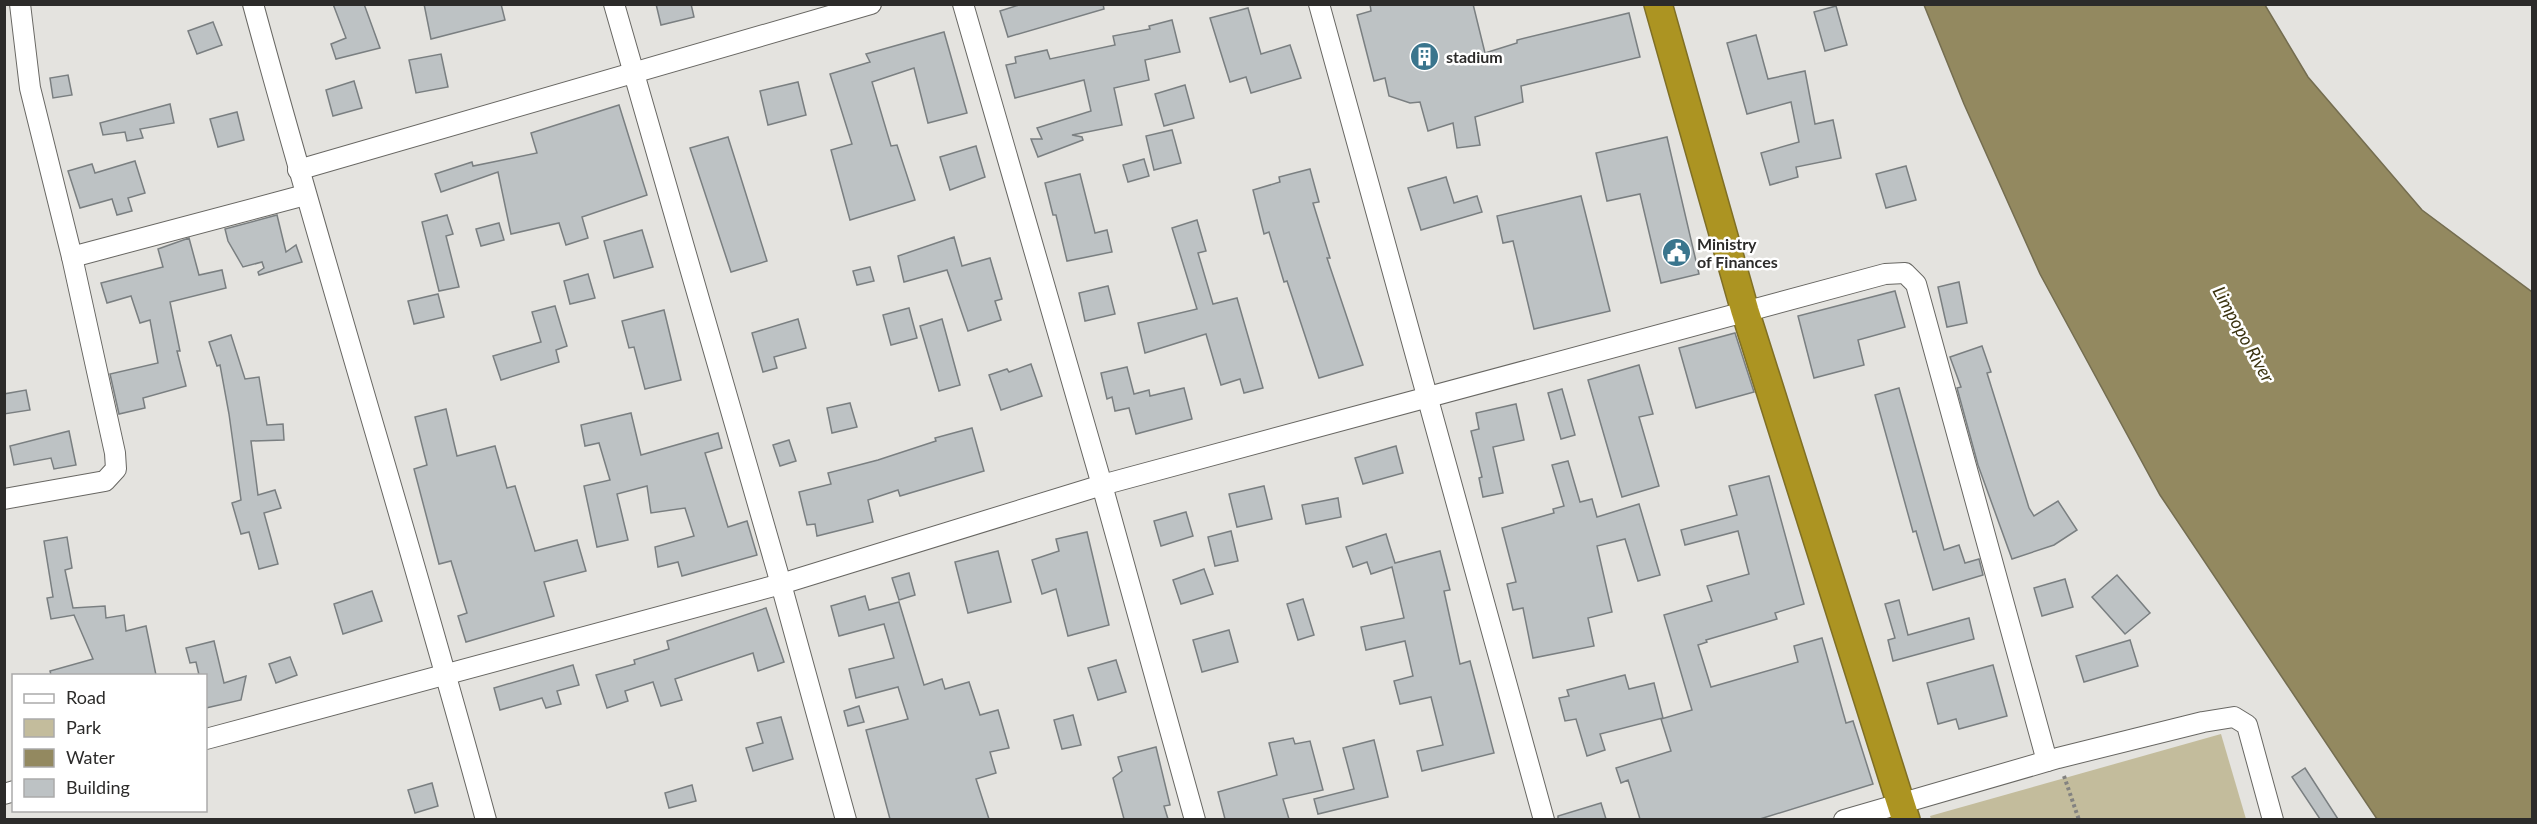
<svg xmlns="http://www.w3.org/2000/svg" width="2537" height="824" viewBox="0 0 2537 824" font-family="Lato,sans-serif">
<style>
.green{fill:#c3bc9c}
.water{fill:#938960;stroke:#746d50;stroke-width:1.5}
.building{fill:#bdc2c4;stroke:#7a7f81;stroke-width:1.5}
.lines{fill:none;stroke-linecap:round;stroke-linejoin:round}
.minor-casing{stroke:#686763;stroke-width:22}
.highway-casing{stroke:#7f6f25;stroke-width:30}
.path{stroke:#838280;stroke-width:4;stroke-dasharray:3 3;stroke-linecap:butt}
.minor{stroke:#fff;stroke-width:20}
.highway{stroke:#ac9422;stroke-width:27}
.labels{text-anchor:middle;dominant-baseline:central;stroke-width:5;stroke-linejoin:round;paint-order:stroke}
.poi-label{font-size:16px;font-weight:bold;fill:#2c2b2a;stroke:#fff;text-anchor:start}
.water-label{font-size:18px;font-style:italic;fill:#3b3310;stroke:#fff}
</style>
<rect width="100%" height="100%" fill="#e4e3df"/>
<path class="green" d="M2221 734 2246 819H1931L1930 816Z"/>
<path class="water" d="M1924 5H2265L2308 77 2422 210 2532 292V819H2377L2160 495 2040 274 1964 104Z"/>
<g class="building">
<path d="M333 4H364L380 48 336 59 331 44 346 38Z"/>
<path d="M424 4H501L505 20 431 39Z"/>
<path d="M656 4H691L694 17 661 25Z"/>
<path d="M1022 4H1103L1104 9 1008 37 1000 11Z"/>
<path d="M1370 4H1473L1485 53 1517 43V40L1629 13 1640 57 1521 86 1523 102 1475 117 1480 145 1457 148 1453 123 1428 131 1420 102 1410 103 1389 96 1385 78 1374 81 1357 15 1371 11Z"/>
<path d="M1836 6 1847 45 1825 51 1814 12Z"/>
<path d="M1248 8 1261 54 1290 45 1301 78 1251 93 1246 77 1230 82 1210 18Z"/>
<path d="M1172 20 1180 52 1145 60 1149 80 1114 88 1122 125 1072 135 1082 137 1083 140 1038 157 1031 139H1042L1037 128 1091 111 1084 80 1015 98 1006 65 1016 63 1015 57 1047 50 1050 59 1115 45 1113 36 1150 29 1149 26Z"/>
<path d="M213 22 222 45 197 54 188 31Z"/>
<path d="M944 32 967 113 928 123 914 68 872 82 891 146 897 145 915 200 850 220 831 150 852 144 830 74 870 62 866 54Z"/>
<path d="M1756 35 1768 79 1805 71 1815 124 1833 120 1841 158 1796 167 1798 177 1770 185 1761 153 1799 142 1791 102 1747 114 1727 43Z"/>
<path d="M441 54 448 87 416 93 409 60Z"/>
<path d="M68 75 72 95 53 98 50 78Z"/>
<path d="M354 81 362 108 333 116 326 90Z"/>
<path d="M798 82 806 115 768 125 760 91Z"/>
<path d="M1185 85 1194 118 1164 126 1155 94Z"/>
<path d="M170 104 174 123 140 129 143 138 127 141 125 132 103 135 100 123Z"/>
<path d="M619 105 647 195 582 217 588 238 566 245 559 223 511 234 498 172 441 192 435 174 472 162 473 166 537 153 531 133Z"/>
<path d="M237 112 244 140 218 147 210 119Z"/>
<path d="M1172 130 1181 163 1154 170 1146 136Z"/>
<path d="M728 137 767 261 731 272 690 148Z"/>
<path d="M1667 137 1699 274 1661 283 1640 194 1607 201 1596 153Z"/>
<path d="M976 146 985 177 950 190 940 157Z"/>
<path d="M1144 159 1149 176 1128 182 1123 165Z"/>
<path d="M135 161 145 193 128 198 132 211 117 215 112 199 80 208 68 171 92 164 95 173Z"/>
<path d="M1906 166 1916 200 1886 208 1876 174Z"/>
<path d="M1310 169 1319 202 1313 203 1330 258H1327L1363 365 1319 378 1287 281 1284 282 1269 232 1264 234 1253 190 1280 182 1279 177Z"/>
<path d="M1080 174 1095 233 1107 230 1112 252 1067 261 1056 215H1053L1045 183Z"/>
<path d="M1446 177 1454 203 1477 196 1482 212 1421 230 1408 188Z"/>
<path d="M1581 196 1610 311 1534 329 1513 241 1503 243 1497 216Z"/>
<path d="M277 215 286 252 296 245 302 262 259 275 258 272 264 268 262 262 243 267 228 241 225 229Z"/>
<path d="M447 215 453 234 446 236 459 287 439 291 422 222Z"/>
<path d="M1197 220 1206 251 1198 253 1213 304 1237 298 1263 388 1244 393 1240 379 1221 385 1206 334 1145 353 1138 323 1197 309 1172 228Z"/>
<path d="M499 223 504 240 481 246 476 229Z"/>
<path d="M642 230 653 267 614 278 604 241Z"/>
<path d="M954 237 962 266 990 258 1002 299 995 301 1001 320 968 331 947 270 904 282 898 256Z"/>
<path d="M189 238 199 275 222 270 226 288 170 302 180 351H177L186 386 143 398 145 408 119 414 110 374 158 363 150 320 140 323 131 296 107 303 101 283 163 267 158 249Z"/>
<path d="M870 267 874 281 857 285 853 271Z"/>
<path d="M588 274 595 298 570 304 564 281Z"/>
<path d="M1959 282 1967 323 1947 327 1938 287Z"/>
<path d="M1108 286 1115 314 1085 321 1079 293Z"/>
<path d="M1895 291 1905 327 1858 340 1864 365 1814 378 1798 316Z"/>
<path d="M438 294 444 317 414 324 408 301Z"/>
<path d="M555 306 567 346 556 350 559 362 501 380 493 356 541 342 532 312Z"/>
<path d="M909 308 917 338 891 345 883 315Z"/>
<path d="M664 310 681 380 645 389 634 347 629 348 622 321Z"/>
<path d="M798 319 806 348 774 357 777 368 763 372 752 333Z"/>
<path d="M942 319 960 385 939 391 920 326Z"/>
<path d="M1735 333 1754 392 1696 408 1679 348Z"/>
<path d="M231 335 245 379 259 377 267 425 283 424 284 440 251 441 258 495 275 490 281 508 264 513 278 564 259 569 249 532 241 534 232 503 241 500 229 414 220 365 217 366 209 342Z"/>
<path d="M1982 346 1991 372 1987 373 2029 508 2034 516 2058 501 2077 530 2054 545 2012 559 1978 465 1957 388 1961 387 1950 357Z"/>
<path d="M1031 364 1042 396 1001 410 989 375 1007 369 1009 372Z"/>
<path d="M1639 365 1653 414 1639 417 1659 486 1622 497 1588 380Z"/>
<path d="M1127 367 1134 394 1149 390 1150 396 1184 388 1192 419 1136 434 1129 408 1115 411 1112 397 1107 399 1101 373Z"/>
<path d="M1899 388 1944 550 1959 545 1965 563 1979 559 1983 575 1933 590 1916 531 1913 532 1875 395Z"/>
<path d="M1562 389 1575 435 1561 439 1548 393Z"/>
<path d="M26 390 30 410 4 414V394Z"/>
<path d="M850 403 857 427 832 433 827 408Z"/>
<path d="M1516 404 1524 440 1493 447 1503 493 1483 497 1479 478 1482 477 1471 431 1479 429 1476 413Z"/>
<path d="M446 409 457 456 495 446 507 488 515 486 535 551 577 540 586 571 544 582 554 616 466 642 458 616 467 613 451 561 439 564 414 469 427 465 415 417Z"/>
<path d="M631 413 641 455 718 433 722 448 705 453 728 527 747 521 757 555 682 576 678 562 658 567 655 547 694 536 685 508 651 513 647 486 617 494 628 540 597 547 584 486 610 480 599 443 585 446 581 425Z"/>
<path d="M972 428 984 471 900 496 898 490 868 500 873 522 817 536 815 524 807 525 799 492 831 484 828 473 878 460 936 441 935 438Z"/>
<path d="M69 431 76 465 54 469 51 458 14 465 10 446Z"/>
<path d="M789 440 796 461 780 466 773 445Z"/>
<path d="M1396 446 1403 473 1363 484 1355 458Z"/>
<path d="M1568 461 1580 502 1592 499 1597 517 1639 504 1660 575 1638 581 1625 539 1597 546 1612 612 1588 618 1594 646 1533 658 1523 608 1513 610 1507 584 1516 582 1502 528 1554 513 1553 509 1564 506 1552 465Z"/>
<path d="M1769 476 1804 604 1775 613 1777 619 1706 640 1707 642 1698 645 1711 687 1798 662 1794 646 1822 638 1846 723 1853 721 1873 784 1760 819H1640L1628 780 1621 783 1616 768 1671 751 1661 719 1692 710 1664 615 1712 601 1707 586 1749 574 1738 531 1685 545 1681 530 1737 515 1729 486Z"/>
<path d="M1264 486 1272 519 1237 527 1229 494Z"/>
<path d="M1338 498 1341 517 1306 524 1302 505Z"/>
<path d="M1186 512 1193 536 1161 546 1154 521Z"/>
<path d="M1231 531 1238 561 1215 566 1208 537Z"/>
<path d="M1087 532 1109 625 1068 636 1056 589 1042 594 1032 560 1059 551 1056 539Z"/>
<path d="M1386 534 1395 563 1440 551 1450 590 1444 591 1460 664 1470 661 1494 753 1422 771 1417 751 1443 745 1431 697 1400 704 1394 681 1413 676 1405 641 1366 650 1361 627 1404 618 1392 567 1371 574 1367 562 1353 567 1346 547Z"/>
<path d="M67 537 72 568 65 570 73 608 105 606 106 618 124 615 126 631 146 626 156 675H51L50 671 93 659 74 615 51 619 47 598 53 597 44 541Z"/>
<path d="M998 551 1011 602 968 613 955 562Z"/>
<path d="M1204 569 1213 594 1181 604 1173 580Z"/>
<path d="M909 573 915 595 899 600 892 578Z"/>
<path d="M2117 575 2150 613 2125 634 2092 597Z"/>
<path d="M2065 579 2073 607 2042 616 2034 588Z"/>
<path d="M372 591 382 621 343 634 334 604Z"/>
<path d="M865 596 869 610 899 602 924 685 942 679 945 689 969 682 980 715 998 710 1009 748 990 752 996 773 976 779 989 819H890L866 730 908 719 898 687 856 698 849 669 894 658 884 624 839 636 831 606Z"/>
<path d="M1303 599 1314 635 1298 640 1287 604Z"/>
<path d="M1899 600 1908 635 1969 618 1974 639 1893 661 1888 640 1895 638 1885 604Z"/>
<path d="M766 608 784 662 758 671 753 653 675 679 682 700 661 706 653 682 625 691 628 701 607 708 596 675 635 664 634 660 669 649 667 641Z"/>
<path d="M1229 630 1238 662 1202 672 1193 640Z"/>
<path d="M2130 640 2138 666 2084 682 2076 656Z"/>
<path d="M214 641 224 683 246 676 241 700 206 708V675H199L196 662 190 663 186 648Z"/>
<path d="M290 657 297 675 276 683 269 664Z"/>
<path d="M1116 660 1126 692 1098 700 1088 668Z"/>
<path d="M573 665 579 685 557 691 561 704 546 708 542 698 500 710 494 688Z"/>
<path d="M1993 665 2007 716 1959 729 1956 719 1938 724 1927 683Z"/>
<path d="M1625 675 1629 689 1654 683 1663 718 1600 734 1605 750 1587 756 1576 719 1565 721 1559 698 1569 696 1567 690Z"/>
<path d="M859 706 864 722 848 726 844 711Z"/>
<path d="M1073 715 1081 745 1062 749 1054 720Z"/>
<path d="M781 717 793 759 753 771 746 748 763 743 757 723Z"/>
<path d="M1293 738 1295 744 1310 741 1323 790 1283 799 1289 819H1225L1218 792 1277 775 1269 743Z"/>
<path d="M1374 740 1388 797 1318 814 1314 799 1354 789 1343 748Z"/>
<path d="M1156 747 1170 805 1164 806 1168 819H1124L1113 778 1122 771 1118 757Z"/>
<path d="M2305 768 2338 819H2320L2292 777Z"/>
<path d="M432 783 438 806 415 813 408 790Z"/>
<path d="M692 785 696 801 669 808 665 793Z"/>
<path d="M1601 803 1606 819H1558V816Z"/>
</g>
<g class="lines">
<defs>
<g id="minor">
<path d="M253 4C327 277 412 547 486 820"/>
<path d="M614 4 781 584 846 820"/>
<path d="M963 4 1102 485 1195 820"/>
<path d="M1319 4 1544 820"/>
<path d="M298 170 871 4"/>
<path d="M72 257 305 195"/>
<path d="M4 499 105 481 116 469 115 453 72 257 30 88 20 4"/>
<path d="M206 739 781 584 1102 485 1885 274 1905 273 1916 284 2047 761"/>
<path d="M4 794 14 791"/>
<path d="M1844 820 2058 758 2203 722 2234 717 2247 725 2273 820"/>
</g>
<path id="highway" d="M1658 4 1745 311 1906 820"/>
</defs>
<use href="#minor" class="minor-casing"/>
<use href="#highway" class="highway-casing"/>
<path class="path" d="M2064 776 2079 820"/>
<use href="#minor" class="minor"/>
<use href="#highway" class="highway"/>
</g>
<defs>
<symbol id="building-disc" viewBox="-11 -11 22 22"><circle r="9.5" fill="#3a758d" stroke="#fff"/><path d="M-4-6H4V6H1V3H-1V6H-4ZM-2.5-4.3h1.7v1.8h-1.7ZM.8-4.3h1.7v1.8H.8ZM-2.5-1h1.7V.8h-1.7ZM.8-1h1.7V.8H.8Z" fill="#fff"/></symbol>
<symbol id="civic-disc" viewBox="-11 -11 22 22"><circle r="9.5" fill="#3a758d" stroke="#fff"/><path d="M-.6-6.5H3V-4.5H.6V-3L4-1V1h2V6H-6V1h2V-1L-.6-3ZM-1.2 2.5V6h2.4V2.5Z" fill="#fff"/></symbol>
</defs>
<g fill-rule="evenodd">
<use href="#building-disc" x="1408" y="40" width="33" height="33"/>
<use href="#civic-disc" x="1660" y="236" width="33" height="33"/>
</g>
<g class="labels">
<g class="poi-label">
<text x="1446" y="56">stadium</text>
<text x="1697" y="243">Ministry<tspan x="1697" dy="18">of Finances</tspan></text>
</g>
<g class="water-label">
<text transform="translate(2244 334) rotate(61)">Limpopo River</text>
</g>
</g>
<rect width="2537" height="824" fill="none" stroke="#2c2b2a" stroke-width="12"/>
<rect x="12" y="674" width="195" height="138" fill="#ffffff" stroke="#abaaaa" stroke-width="1.5"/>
<rect x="24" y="694" width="30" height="9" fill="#ffffff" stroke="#abaaaa" stroke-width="1.5"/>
<text x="66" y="704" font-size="18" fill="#2c2b2a">Road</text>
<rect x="24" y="719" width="30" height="18" fill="#c3bc9c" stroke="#abaaaa" stroke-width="1.5"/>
<text x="66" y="734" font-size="18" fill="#2c2b2a">Park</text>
<rect x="24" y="749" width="30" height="18" fill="#938960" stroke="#abaaaa" stroke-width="1.5"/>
<text x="66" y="764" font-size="18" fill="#2c2b2a">Water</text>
<rect x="24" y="779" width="30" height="18" fill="#bdc2c4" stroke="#abaaaa" stroke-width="1.5"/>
<text x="66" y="794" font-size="18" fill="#2c2b2a">Building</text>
</svg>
